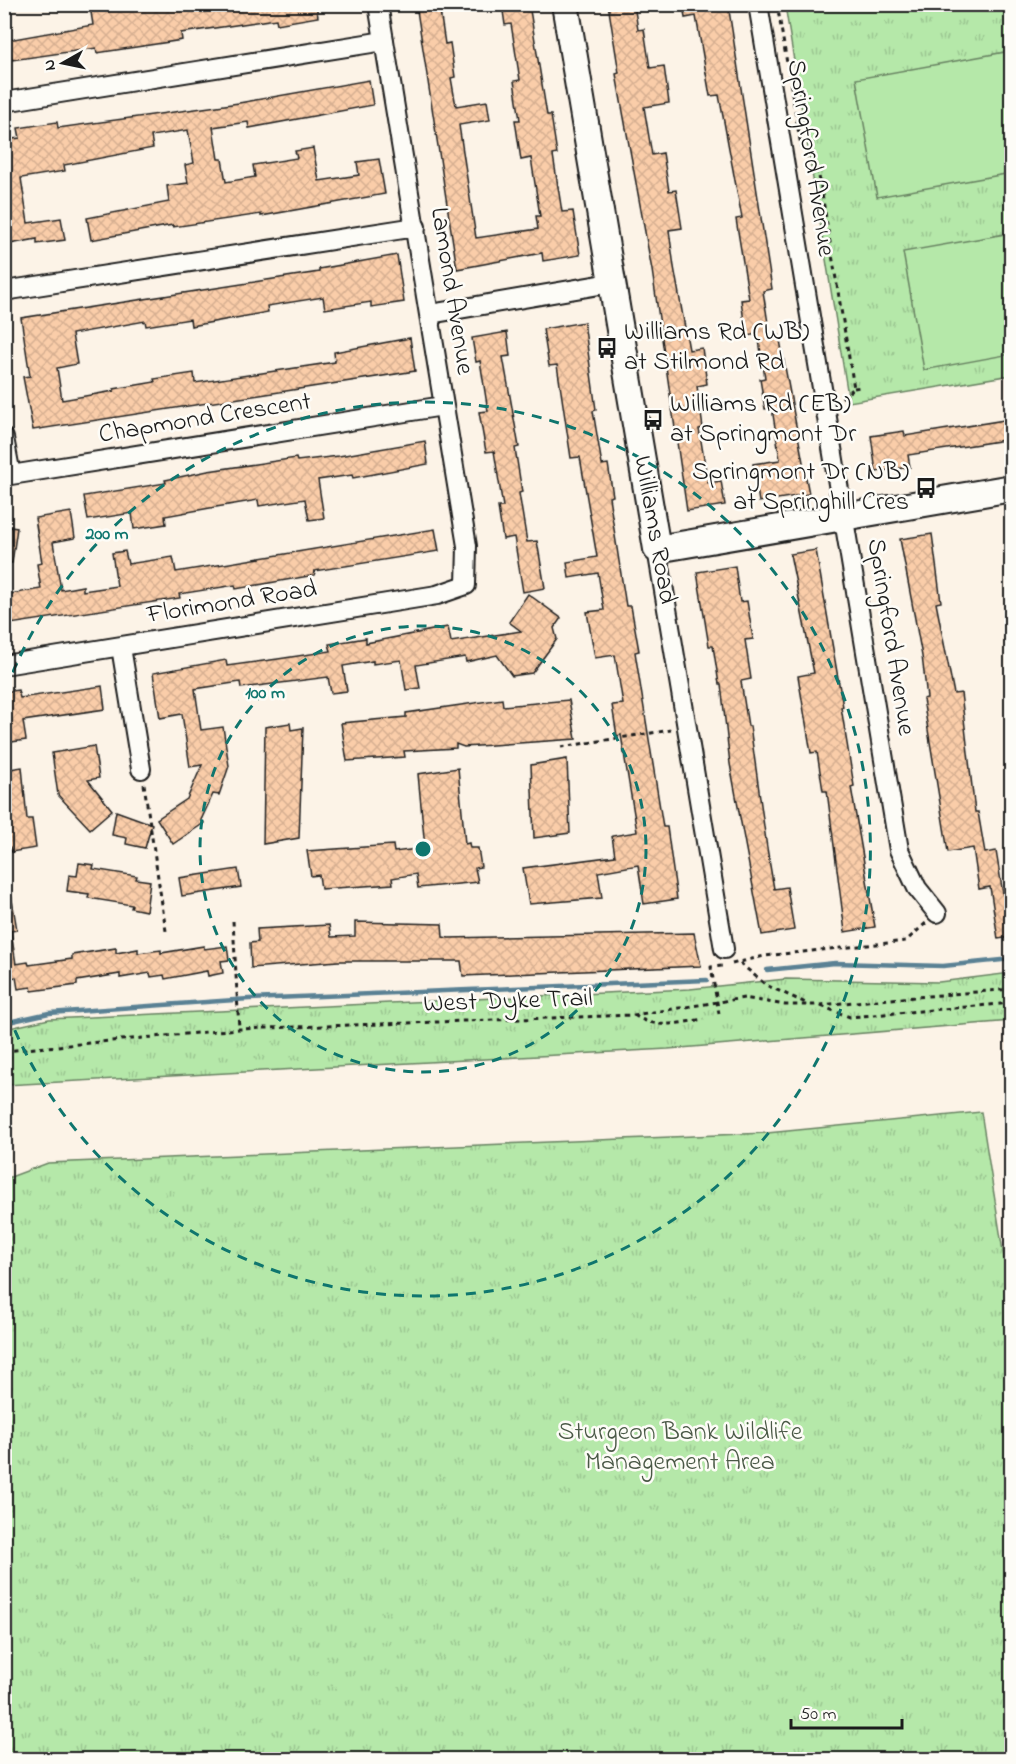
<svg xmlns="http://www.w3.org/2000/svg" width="1016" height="1764" viewBox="0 0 1016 1764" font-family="'Indie Flower',sans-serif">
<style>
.park{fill:url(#park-tufts);stroke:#688262;stroke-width:1.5}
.pitch{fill:#b5e8a9;stroke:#688262;stroke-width:1.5}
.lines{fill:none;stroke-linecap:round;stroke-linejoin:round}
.stream{stroke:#5a8194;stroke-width:4.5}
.building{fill:url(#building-cross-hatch);stroke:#1c1c1c;stroke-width:1.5}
.street-casing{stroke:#1c1c1c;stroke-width:22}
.secondary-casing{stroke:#1c1c1c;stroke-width:30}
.path{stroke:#1c1c1c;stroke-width:3;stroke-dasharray:4.5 4.5;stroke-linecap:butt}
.street{stroke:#fdfcf7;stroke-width:18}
.secondary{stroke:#fdfcf7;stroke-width:26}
.ring{fill:none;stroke:#0f766e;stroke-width:3;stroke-dasharray:10 8}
.labels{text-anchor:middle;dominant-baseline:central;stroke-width:5;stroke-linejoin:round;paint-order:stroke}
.street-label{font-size:26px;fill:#1c1c1c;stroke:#fdfcf7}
.poi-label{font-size:26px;fill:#1c1c1c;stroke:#fdfcf7;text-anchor:start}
.park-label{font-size:26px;fill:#4a5946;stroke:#fdfcf7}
.centre{fill:#0f766e;stroke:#fdfcf7;stroke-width:3}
.ring-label{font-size:18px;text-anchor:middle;font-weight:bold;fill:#0f766e;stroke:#fdfcf7;stroke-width:5;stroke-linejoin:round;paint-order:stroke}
</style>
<defs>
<pattern id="park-tufts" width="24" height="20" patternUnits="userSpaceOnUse" patternTransform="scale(1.5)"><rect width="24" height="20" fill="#b5e8a9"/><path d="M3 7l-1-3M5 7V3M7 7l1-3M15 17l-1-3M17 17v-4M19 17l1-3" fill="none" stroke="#9bc691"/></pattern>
<pattern id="building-cross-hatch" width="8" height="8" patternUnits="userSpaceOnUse" patternTransform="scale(1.5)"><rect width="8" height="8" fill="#facda9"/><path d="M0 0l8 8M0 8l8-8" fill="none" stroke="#d6af91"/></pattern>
</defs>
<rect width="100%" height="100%" fill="#fcf3e7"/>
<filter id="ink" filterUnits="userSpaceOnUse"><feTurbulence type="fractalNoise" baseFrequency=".0167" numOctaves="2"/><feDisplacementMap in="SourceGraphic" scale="12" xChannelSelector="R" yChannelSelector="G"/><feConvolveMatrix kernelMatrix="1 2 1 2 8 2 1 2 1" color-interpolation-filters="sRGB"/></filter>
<g filter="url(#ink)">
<g class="park">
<path d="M785 5H1011V375L849 402Z"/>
<path d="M1011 973V1021L668 1049 5 1085V1029L49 1019 690 989 786 979 939 982Z"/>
<path d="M981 1112 1011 1302V1759H5V1179L48 1163 767 1133Z"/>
</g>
<g class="pitch">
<path d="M1011 51V173L877 197 856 79Z"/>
<path d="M1011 233V354L924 370 903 252Z"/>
</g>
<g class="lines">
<g class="stream">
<path d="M767 970 835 963 943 966 1012 959"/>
<path d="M4 1023 49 1013 249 999 707 980"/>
</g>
</g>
<g class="building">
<path d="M100 4H316L318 17 277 24 276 19 181 33 182 40 97 53 96 48 12 60 8 40 93 25 90 6Z"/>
<path d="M416 4H439L445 44 450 43 455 77 451 78 456 106 487 101 490 120 459 125 476 238 538 229 536 216H540L531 158 521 160 515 120H520L514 81 520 80 511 24 505 25 502 4H529L547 115H551L557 154 553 155 562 212 573 211 580 255 543 261 542 253 457 269Z"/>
<path d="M608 4H634L638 30 644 29 650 68 664 66 669 103 644 107 652 155 663 153 669 191 676 190 682 228 669 230 674 267 689 350 702 348 707 384 697 386 703 428 699 429 708 483 721 481 725 505 687 511 652 270 616 74 619 73Z"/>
<path d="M683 4H728L772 289 763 291 770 336 779 335 809 494 759 502 753 464 780 460 772 408 765 409 760 379 765 378 758 334 746 336 741 300 749 299 736 219 742 218 719 95 710 96 696 16 685 18Z"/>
<path d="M369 80 373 105 249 128 248 122 213 127 218 159H222L226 182 255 177 253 165 297 158 295 151 313 148 319 181 359 175 357 162 379 159 385 194 261 216V214L173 227V225L91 240 87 218 169 202 167 186 188 183 185 165 194 163 188 130 151 136 153 148 64 165 65 171 21 178 28 223 61 218 65 240 37 244V239L4 245V222L10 221 4 183V140L20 138 18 128 57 122 58 128 239 103Z"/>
<path d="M397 255 404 302 371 307V302L325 309 323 297 267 306 268 312 191 326 190 319 146 326 145 321 72 334 77 364 57 368 62 400 114 391V389L155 382 154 379 194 373 195 383 335 362 334 352 410 338 415 371 33 430 23 377 30 376 21 318 319 272V269Z"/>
<path d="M584 322 596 410 593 411 602 465 608 464 613 496 609 497 626 606H631L639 651 635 652 663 827H667L677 899 644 904 638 865 598 872 602 898 529 904 523 868 615 856 612 836 637 832 621 735 617 736 612 705 623 704 615 655 595 658 587 612 604 610 598 573 569 578 567 562 597 557 580 457 571 458 557 365 549 366 543 329Z"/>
<path d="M507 332 510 356 503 357 519 447 515 448 522 492 519 493 527 542 537 541 545 588 523 592 514 537 503 539 498 507H503L494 451 486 452 479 412 488 411 480 361 476 362 472 338Z"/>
<path d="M1011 419V439L908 455 910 467 876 472 871 436 904 431 905 436Z"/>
<path d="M425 441 428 464 353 478 352 475 318 480 324 518 309 520 305 499 259 506 258 500 210 508 165 516 166 524 134 529 132 513 88 520 84 496 166 483 165 480 208 471 296 458 297 461 339 456Z"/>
<path d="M71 512 75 538 53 542 61 590 83 586V591L117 586 112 553 125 551 128 564 173 557 176 572 435 529 439 551 314 571 315 575 269 583 236 589 235 585 179 594 180 598 4 625V595L41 589 37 564 42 563 35 518Z"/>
<path d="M4 526 17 528 12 563H4Z"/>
<path d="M932 534 941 602 936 603 954 694 961 693 975 812H978L985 853 996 851 1003 894 1011 892V937L998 939 990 887 979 889 973 848 948 852 923 699 927 698 922 656 900 539Z"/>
<path d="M816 550 843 707H841L854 786 851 787 875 927 845 932 827 791H823L817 752 811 753 798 676 814 673 790 554Z"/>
<path d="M735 566 740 602 747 601 753 639 745 640 751 679 741 681 748 726H750L767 848 774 889 787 887 794 930 762 935 730 764 721 684H719L713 646H709L697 572Z"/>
<path d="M528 594 561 618 554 628 557 639 532 673 512 676 497 655 466 662 465 657 416 665 420 688 406 690 401 660 373 664V661L343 666 347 691 331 693 328 677 241 688 240 682 195 689 201 730 223 727 229 766 219 795 213 794 201 820 204 823 173 844 157 819 187 799 202 765 190 767 182 714 160 718 153 673 226 660 227 666 278 659 331 651 329 644 366 638V643L448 627 451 642 521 631 509 622Z"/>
<path d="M102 686 105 709 23 721 26 740 4 743V692L18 690 20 698Z"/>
<path d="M502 699 503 706 569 700 576 739 464 747 456 744V748L404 751 405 757 347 761 341 723 406 717V713Z"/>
<path d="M290 723 291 730 303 728 299 838 263 844 265 727Z"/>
<path d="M94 746 99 778 88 780 112 810 90 829 58 795 52 753Z"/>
<path d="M567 759 570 833 534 838 531 765Z"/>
<path d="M22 767 27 819H32L36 848 11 852 10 847 4 848V770Z"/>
<path d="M458 768 465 844 469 843 470 848H478L481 867 475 868 478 882 418 888 416 874 392 878 393 884 321 889 319 875 311 876 307 851 393 845 394 852 425 848 418 774Z"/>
<path d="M116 811 152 824 145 848 126 844 127 838 112 835Z"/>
<path d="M79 863 94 865 93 869 137 876 136 879 150 881 146 911 131 908 132 905 88 898 89 894 67 891 69 875 77 876Z"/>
<path d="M238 869 241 887 182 896 179 878Z"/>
<path d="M4 894H11L17 930 4 932Z"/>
<path d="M355 922 442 924 443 937 449 938 694 933 701 966 463 976 461 961H338L251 968 250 943 258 942 257 929 329 925 331 937 355 936Z"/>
<path d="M11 932 16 964 28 962 29 965 72 959V955L116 948V953L138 949V953L161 950V953L204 946V949L227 946 229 960 221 961 223 973 208 976 207 971 165 979 164 975 151 977 150 973 120 978V974L77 981V985L32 991 31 987 18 989 16 977 4 979V933Z"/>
</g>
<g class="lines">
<defs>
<g id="street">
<path d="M758 4 899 850 917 888 937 913"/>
<path d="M4 102 384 41"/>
<path d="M4 291 416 227"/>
<path d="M430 314 611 283"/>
<path d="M4 438 11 475 443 406"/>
<path d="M657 549 724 949"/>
<path d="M121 647 141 769"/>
<path d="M4 665 437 595 466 585 467 546 378 4"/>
</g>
<path id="secondary" d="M565 4 657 549 1012 488"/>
</defs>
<use href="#street" class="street-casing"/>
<use href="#secondary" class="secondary-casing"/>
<g class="path">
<path d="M777 4 801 146 819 176 854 388 839 400"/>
<path d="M854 388 861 387"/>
<path d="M561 747 671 730"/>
<path d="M144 784 166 931"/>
<path d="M233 921 239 1029"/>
<path d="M740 963 766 985 808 1004"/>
<path d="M732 964 764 956 906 941 927 922"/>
<path d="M821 1006 850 1017 1012 1003"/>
<path d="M719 1014 711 967 723 966"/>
<path d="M634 1015C657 1030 678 1023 704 1019"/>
<path d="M4 1051 239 1029 634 1015 744 998 785 1005H819L1012 989"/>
</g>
<use href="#street" class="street"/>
<use href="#secondary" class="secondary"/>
</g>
</g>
<g class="ring">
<circle cx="423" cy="849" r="223"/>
<path d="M6 689A447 447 0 1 1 6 1009"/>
</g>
<defs>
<symbol id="bus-bare" viewBox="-9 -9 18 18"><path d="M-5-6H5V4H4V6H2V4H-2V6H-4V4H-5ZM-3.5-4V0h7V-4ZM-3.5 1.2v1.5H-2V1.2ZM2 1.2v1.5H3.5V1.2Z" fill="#1c1c1c" stroke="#fdfcf7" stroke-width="2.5" paint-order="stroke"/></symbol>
</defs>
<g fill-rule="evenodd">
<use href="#bus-bare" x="592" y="333" width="30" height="30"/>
<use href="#bus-bare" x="638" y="405" width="30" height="30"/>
<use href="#bus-bare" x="911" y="473" width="30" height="30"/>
</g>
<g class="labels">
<g class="street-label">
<text transform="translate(810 158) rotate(81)">Springford Avenue</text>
<text transform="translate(451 291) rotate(81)">Lamond Avenue</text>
<text transform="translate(205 419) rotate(-9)">Chapmond Crescent</text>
<text transform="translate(654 530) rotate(80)">Williams Road</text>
<text transform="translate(232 603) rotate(-9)">Florimond Road</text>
<text transform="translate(890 637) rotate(81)">Springford Avenue</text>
<text transform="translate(508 1002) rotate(-2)">West Dyke Trail</text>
</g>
<g class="poi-label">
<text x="624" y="333">Williams Rd (WB)<tspan x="624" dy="30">at Stilmond Rd</tspan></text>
<text x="670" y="405">Williams Rd (EB)<tspan x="670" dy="30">at Springmont Dr</tspan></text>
<text x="909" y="473" text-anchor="end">Springmont Dr (NB)<tspan x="909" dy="30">at Springhill Cres</tspan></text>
</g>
<g class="park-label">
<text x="680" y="1433">Sturgeon Bank Wildlife<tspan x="680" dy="30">Management Area</tspan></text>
</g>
</g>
<circle cx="423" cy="849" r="9" class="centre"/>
<g class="ring-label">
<text x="107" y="539">200 m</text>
<text x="265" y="698">100 m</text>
</g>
<rect width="1016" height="1764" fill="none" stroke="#fdfcf7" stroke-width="24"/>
<rect x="12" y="12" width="992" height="1740" fill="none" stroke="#1c1c1c" stroke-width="2" filter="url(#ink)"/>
<g transform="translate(63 63) rotate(261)" stroke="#fdfcf7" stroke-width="4.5" paint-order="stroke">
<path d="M0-4.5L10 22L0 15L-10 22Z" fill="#1c1c1c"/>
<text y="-9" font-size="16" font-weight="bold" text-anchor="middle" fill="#1c1c1c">N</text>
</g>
<path d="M791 1719v9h111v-9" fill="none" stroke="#1c1c1c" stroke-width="3"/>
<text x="800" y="1719" font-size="18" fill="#1c1c1c" stroke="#fdfcf7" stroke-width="4.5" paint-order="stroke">50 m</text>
</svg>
